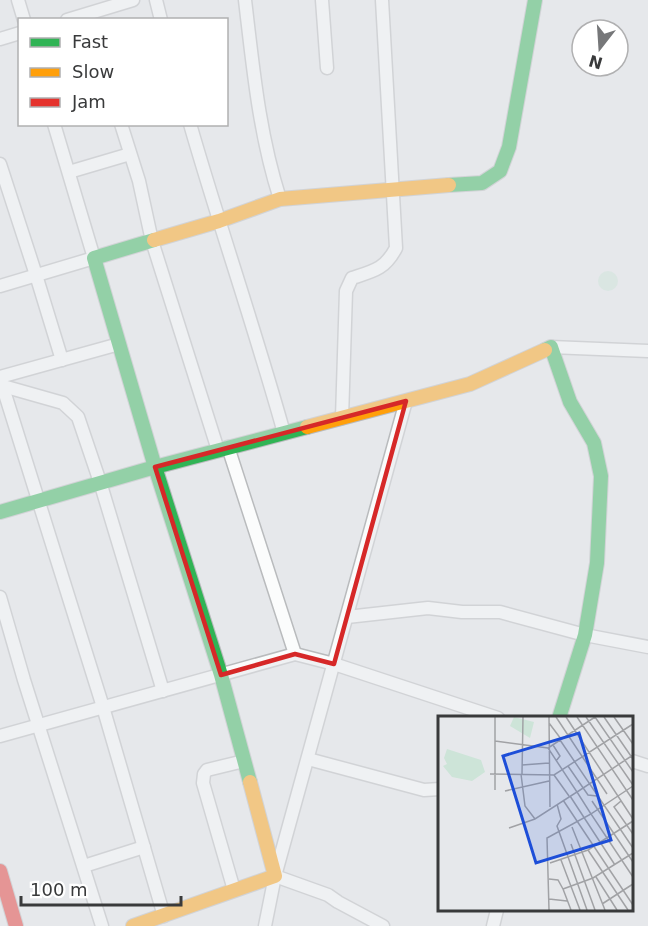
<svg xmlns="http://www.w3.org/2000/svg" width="648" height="926" viewBox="0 0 648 926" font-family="'DejaVu Sans',sans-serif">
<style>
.green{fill:#cde4d8}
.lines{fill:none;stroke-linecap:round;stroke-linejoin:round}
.street-casing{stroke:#b9bbbd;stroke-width:15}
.fast-casing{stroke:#b9bbbd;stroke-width:16}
.slow-casing{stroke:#b9bbbd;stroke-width:16}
.jam-casing{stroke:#b9bbbd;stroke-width:16}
.street{stroke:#fbfcfc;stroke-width:12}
.fast{stroke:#30b455;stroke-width:14}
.slow{stroke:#ff9f0a;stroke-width:14}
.jam{stroke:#e5322d;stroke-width:14}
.marked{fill:none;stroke:#d62828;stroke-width:4.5;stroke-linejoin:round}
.inset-road{fill:none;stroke:#a1a2a5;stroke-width:1.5}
.view{fill:#1d4ed8;fill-opacity:0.15;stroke:#1d4ed8;stroke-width:3}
.inset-edge{fill:none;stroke:#393a3b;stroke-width:3}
</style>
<rect width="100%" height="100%" fill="#e6e8eb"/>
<circle class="green" cx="608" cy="281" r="10"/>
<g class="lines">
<defs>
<g id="street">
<path d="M18 0 24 20"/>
<path d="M156 0 161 20"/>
<path d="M245 0C253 67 259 134 280 199"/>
<path d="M322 0 327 68"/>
<path d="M67 20 133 0"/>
<path d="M0 39 20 33"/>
<path d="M121 124 139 181 152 241 218 450"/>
<path d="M190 124C220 228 255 329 284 433"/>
<path d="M0 164 36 275 62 360"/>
<path d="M69 172 130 154"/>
<path d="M0 286 94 258 54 124"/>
<path d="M551 347 648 351"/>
<path d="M0 377 119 344"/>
<path d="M0 378 103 707 164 916"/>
<path d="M3 386 63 403 78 417 100 482 163 691"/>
<path d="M342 418 346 291 352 278C374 271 385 269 396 248L382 0"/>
<path d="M228 447 295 654"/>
<path d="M0 597 24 680 102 926"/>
<path d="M347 617 428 608 462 612H500L585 635 648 647"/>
<path d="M0 736 295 654 334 664 498 718"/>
<path d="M308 759 424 790 440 789"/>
<path d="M632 761 648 766"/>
<path d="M84 866 144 847"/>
<path d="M275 876 328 895 338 902 383 926"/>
<path d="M234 890 203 783 204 774 207 770 244 761"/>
<path d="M265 926 275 876 406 401"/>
<path d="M493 926 497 910"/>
</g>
<g id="fast">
<path d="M449 185 482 183 500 171 509 147 535 0"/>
<path d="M545 350 551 347 570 402 594 443 601 476 597 563 585 635 559 718"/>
<path d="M0 512 155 467 94 258 154 240"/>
<path d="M250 782 221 675 155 467 307 427"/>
</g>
<g id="slow">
<path d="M154 240 219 221 280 199 449 185"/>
<path d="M307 427 470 384 545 350"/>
<path d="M133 926 275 876 250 782"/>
</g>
<path id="jam" d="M0 871 16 926"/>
</defs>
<use href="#street" class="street-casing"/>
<use href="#fast" class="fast-casing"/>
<use href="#slow" class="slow-casing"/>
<use href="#jam" class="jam-casing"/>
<use href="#street" class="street"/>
<use href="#fast" class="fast"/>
<use href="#slow" class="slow"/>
<use href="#jam" class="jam"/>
</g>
<path d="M0 0H648V926H0ZM406 401 334 664 295 654 221 675 155 467Z" fill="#e6e8eb" fill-opacity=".55" fill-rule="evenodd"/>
<path class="marked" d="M406 401 334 664 295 654 221 675 155 467Z"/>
<g transform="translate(438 716)">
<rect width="195" height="195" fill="#e6e8eb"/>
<path d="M76 1 96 6 92 22 72 10ZM9 33 43 44 47 56 34 65 14 61 5 50 9 48 6 42Z" fill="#cde4d8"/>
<path class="inset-road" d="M111 1 112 91M118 1 169 78M128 1 195 103M139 1 195 84M148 1 195 69M157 1 195 56M166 1 195 43M176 1 195 28M111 7 123 23M122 24 195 132M57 25 110 32M115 29 122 40 118 45M84 49 111 47M130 50 150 79 159 80M52 58 116 59 195 8M83 58 87 90 97 103 139 76 110 32 157 1M84 58 85 1M116 59 131 80M195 70 153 98 195 161M57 74V1M67 75 111 65M132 80 177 149M125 84 195 189M154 85 195 146M183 85 176 91 195 118M119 88 123 103 119 110 149 194M134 111 167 194M71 112 97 103M133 128 157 194M150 134 190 194M123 144 142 194M112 147 150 134 195 105M158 161 179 194M111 163 120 164 125 173M111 183 129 185M164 188 195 168M111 194 109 122 153 98 139 76 195 39M133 194 125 173 155 162 195 137"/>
<path class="view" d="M141 17 173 124 98 147 65 40Z"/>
<rect width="195" height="195" class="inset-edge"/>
</g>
<rect x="18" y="18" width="210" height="108" fill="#ffffff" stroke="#b0b0b1" stroke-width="1.5"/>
<rect x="30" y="38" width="30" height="9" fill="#30b455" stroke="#b0b0b1" stroke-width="1.5"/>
<text x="72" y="48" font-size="18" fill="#393a3b">Fast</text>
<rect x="30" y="68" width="30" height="9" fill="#ff9f0a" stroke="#b0b0b1" stroke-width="1.5"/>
<text x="72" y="78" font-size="18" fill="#393a3b">Slow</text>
<rect x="30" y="98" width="30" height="9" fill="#e5322d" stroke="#b0b0b1" stroke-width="1.5"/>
<text x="72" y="108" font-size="18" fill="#393a3b">Jam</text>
<g transform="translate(600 48) rotate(197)"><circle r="28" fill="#ffffff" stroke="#b0b0b1" stroke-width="1.5"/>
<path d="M0-4.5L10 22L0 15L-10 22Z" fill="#767779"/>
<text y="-9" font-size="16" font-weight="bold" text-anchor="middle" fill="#393a3b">N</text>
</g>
<path d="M21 896v9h160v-9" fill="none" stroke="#393a3b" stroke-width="3"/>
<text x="30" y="896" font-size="18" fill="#393a3b" stroke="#ffffff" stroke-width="4.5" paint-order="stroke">100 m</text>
</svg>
